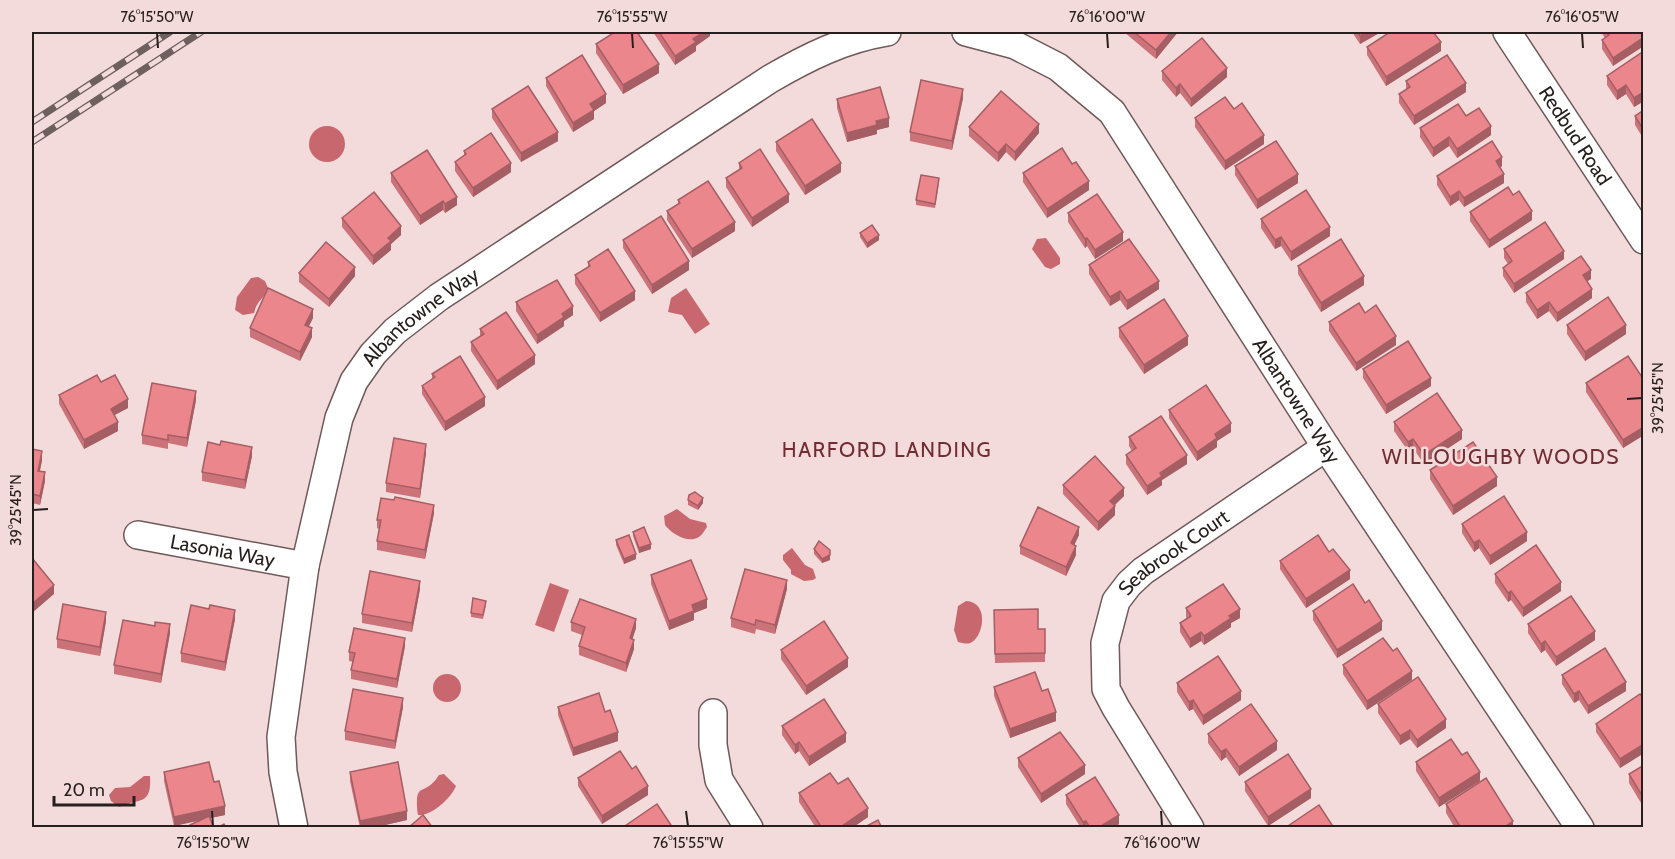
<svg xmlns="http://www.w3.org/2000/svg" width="1675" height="859" viewBox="0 0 1675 859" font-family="Cabin,sans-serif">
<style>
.water{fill:#c9676f}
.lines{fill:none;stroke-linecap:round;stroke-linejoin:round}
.street-casing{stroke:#6f595a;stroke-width:30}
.street{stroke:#fff;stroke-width:27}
.rail-casing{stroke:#6f6060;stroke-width:7}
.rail{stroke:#f4dbdb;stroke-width:4.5;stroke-dasharray:14;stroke-linecap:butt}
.wall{fill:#cb7379}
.shaded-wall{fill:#a55e63}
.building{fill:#ec868d;stroke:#a55e63;stroke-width:1.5}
.ticks{fill:none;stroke:#271e1e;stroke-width:2}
.labels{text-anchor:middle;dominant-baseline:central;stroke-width:5;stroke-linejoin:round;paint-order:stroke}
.street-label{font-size:20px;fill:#271e1e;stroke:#f4dbdb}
.neighbourhood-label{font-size:21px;letter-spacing:1.5px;fill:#722c33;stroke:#f4dbdb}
.neatline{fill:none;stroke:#271e1e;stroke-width:2}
.ticks-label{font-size:15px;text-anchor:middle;fill:#271e1e}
</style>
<rect width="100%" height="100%" fill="#f4dbdb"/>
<g class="water">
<circle cx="327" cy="144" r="18"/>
<path d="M1046 238 1060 258V264L1051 269 1045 267 1032 249 1037 239Z"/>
<path d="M258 277 265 281 268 288C265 299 258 298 254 313L243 315 235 310 237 297 251 278Z"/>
<path d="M686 288 710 324 695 334 682 315 668 312 671 298Z"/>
<path d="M677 509 690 519 706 523 707 527C704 531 702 536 697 538 686 543 671 533 665 525L664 516Z"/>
<path d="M792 548 805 565 813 569 816 578 813 580 804 581 791 574V570L783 560V555Z"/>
<path d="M550 583 569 590 554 632 535 625Z"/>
<path d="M966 601C989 602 984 635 972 642 968 645 963 643 958 642L954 630 958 606Z"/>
<circle cx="447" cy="688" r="14"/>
<path d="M444 774 456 786C452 797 431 817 418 815 414 778 424 799 439 775Z"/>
<path d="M144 776H150C152 806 139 798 119 807L111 801 109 795 115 788 130 787Z"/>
</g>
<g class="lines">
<defs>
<g id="street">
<path id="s1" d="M966 32 1015 45 1058 67 1112 112 1326 447 1580 828"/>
<path id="s2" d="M1507 32 1644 240"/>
<path id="s3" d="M138 535 305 566"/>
<path d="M713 713V745L719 780 749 828"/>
<path id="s4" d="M294 828 283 772 281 737 305 566 339 418 354 381 373 354 395 331 439 297 770 79C808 57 844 39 887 32"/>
<path id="s5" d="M1190 828 1116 708 1106 689 1105 643 1116 601 1129 584 1143 571 1326 447"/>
</g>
</defs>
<use href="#street" class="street-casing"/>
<use href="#street" class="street"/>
<defs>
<g id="rail">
<path d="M32 122 170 32"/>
<path d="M32 142 201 32"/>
</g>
</defs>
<use href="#rail" class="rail-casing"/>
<use href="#rail" class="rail"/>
</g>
<g class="wall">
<path d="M653 32H710V36L696 46V51L675 65Z"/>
<path d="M1124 32H1178L1156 59Z"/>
<path d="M1352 32H1381L1360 44Z"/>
<path d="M1601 32H1644L1613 66 1602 49V40L1605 38Z"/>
<path d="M596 44 659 73 623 94 596 53Z"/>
<path d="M1367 47 1441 51 1386 86 1367 55Z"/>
<path d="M1644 51V101L1634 107 1626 94 1617 100 1607 85V76Z"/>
<path d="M1162 71 1227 77 1191 107 1180 93 1176 97 1162 80Z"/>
<path d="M546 78 606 103 594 111V119L573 132 546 86Z"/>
<path d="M1406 81 1466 92 1414 125 1399 103V94L1406 90Z"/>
<path d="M963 98 952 150 910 141V132Z"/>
<path d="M837 99 889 127 877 130V134L847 142 837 108Z"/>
<path d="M492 109 558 141 521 162 492 118Z"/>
<path d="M1234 109 1264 144 1225 170 1195 127V118Z"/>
<path d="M1644 110 1643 138 1635 125V116Z"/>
<path d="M1466 116 1491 135 1457 158 1449 146 1433 157 1420 137V128Z"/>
<path d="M969 127 1039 133 1015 161 1006 152 998 162 969 136Z"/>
<path d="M776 142 841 172 805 195 776 151Z"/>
<path d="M464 151 511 172 473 197 455 171V162L464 156Z"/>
<path d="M739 163 789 202 752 227 726 187V178L739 170Z"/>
<path d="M1235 166 1298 183 1257 209 1235 175Z"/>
<path d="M1502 166 1500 168 1504 183 1464 207 1459 200 1450 206 1437 185V176Z"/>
<path d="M391 173 457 205 445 213 443 210 420 225 391 182Z"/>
<path d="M1023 173 1089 190 1047 218 1023 182Z"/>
<path d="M939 183 935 208 916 205V200Z"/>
<path d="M1513 195 1532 220 1489 248 1470 221V212Z"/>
<path d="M678 200 735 231 692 258 667 220V211L678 205Z"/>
<path d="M1068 213 1123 241 1095 259 1087 246 1085 248 1068 222Z"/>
<path d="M342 218 401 235 391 244V250L373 265 342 227Z"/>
<path d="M1261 219 1330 236 1291 261 1281 246 1275 249 1261 228Z"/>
<path d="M860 233 879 240 867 248 860 237Z"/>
<path d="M623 240 689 270 652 294 623 248Z"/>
<path d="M1504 249 1564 259 1514 293 1503 276V268L1508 264 1504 258Z"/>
<path d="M588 262 635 300 600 322 575 284V275L588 267Z"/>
<path d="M1089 265 1159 289 1127 310 1120 300 1110 306 1089 274Z"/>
<path d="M1298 266 1364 285 1321 312 1298 274Z"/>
<path d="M299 273 355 276 329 307 299 282Z"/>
<path d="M1591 279 1587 281 1592 298 1557 322 1549 311 1537 319 1526 302V293Z"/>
<path d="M516 302 573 315 564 321V326L537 344 516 311Z"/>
<path d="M313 318 308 327 312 337 300 361 250 337V328Z"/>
<path d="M1329 322 1396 345 1356 371 1329 331Z"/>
<path d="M1567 325 1626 334 1585 361 1567 334Z"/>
<path d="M1119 328 1188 345 1144 374 1119 337Z"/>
<path d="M480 329 535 364 497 390 471 351V342L480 336Z"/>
<path d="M1363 369 1431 386 1386 414 1363 378Z"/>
<path d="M432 374 485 406 445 431 422 394V386L432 379Z"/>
<path d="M1644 380V435L1623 448 1586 392V383Z"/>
<path d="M59 395 128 408 114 415 118 431 84 449 59 404Z"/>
<path d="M196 400 187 447 168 443V449L142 444V435Z"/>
<path d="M1169 410 1231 432 1217 441V447L1197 461 1169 418Z"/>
<path d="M1394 422 1462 439 1424 464 1413 448 1408 451 1394 431Z"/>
<path d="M1129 437 1187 464 1162 480V485L1147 495 1126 464V455L1132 451 1129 446Z"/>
<path d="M220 445 252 456 245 489 202 481V472Z"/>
<path d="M32 449 42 460 40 471 45 481 40 505 32 503Z"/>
<path d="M426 453 420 498 386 492V483Z"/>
<path d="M1430 470 1497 486 1453 515 1430 479Z"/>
<path d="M1063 485 1124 496 1115 505V515L1098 531 1063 494Z"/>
<path d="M688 500 703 503 698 510 688 505Z"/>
<path d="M434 513 425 559 377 550V541L379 529 377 528V520Z"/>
<path d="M1462 524 1527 541 1490 565 1479 548 1474 552 1462 533Z"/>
<path d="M633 532 651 549 639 553 633 536Z"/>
<path d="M1079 535 1074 545 1076 555 1066 576 1020 554V546Z"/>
<path d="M616 540 636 559 624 564 616 545Z"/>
<path d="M814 549 830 560 822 563 814 554Z"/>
<path d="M1329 552 1350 579 1306 608 1280 569V561Z"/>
<path d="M1495 574 1561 591 1523 617 1511 600 1508 602 1495 583Z"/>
<path d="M651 575 707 608 694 613V620L669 630 651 584Z"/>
<path d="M420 589 412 632 362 623V614Z"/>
<path d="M787 589 775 634 756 629 755 634 731 627V618Z"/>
<path d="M486 605 483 619 471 617V613Z"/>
<path d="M1186 608 1240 618 1231 623V627L1204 645 1201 641 1190 648 1180 632V623L1187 618 1186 617Z"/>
<path d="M209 609 235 619 225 671 181 662V653Z"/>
<path d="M994 610 1038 629H1045V662L995 663Z"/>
<path d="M1313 611 1382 630 1337 658 1313 620Z"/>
<path d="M106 621 100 656 57 648V639Z"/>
<path d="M571 622 636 628 632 639 634 649 626 672 579 655V646L582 635 571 631Z"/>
<path d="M1528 624 1595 640 1556 666 1545 650 1541 653 1528 633Z"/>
<path d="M170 633 161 683 114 674V665Z"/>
<path d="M405 646 397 688 351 679V670L353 662 349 661V652Z"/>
<path d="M781 650 848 667 806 695 781 659Z"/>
<path d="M1343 665 1412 680 1367 710 1343 674Z"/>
<path d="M1562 675 1626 691 1588 714 1579 700 1574 703 1562 684Z"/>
<path d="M1177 683 1241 700 1203 725 1193 709 1189 711 1177 692Z"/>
<path d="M994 687 1042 691 1056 721 1010 738 994 696Z"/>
<path d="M1644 699V753L1620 768 1596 732V724Z"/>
<path d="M1378 704 1446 728 1417 748 1410 739 1400 745 1378 713Z"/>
<path d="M403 707 395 749 345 740V731Z"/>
<path d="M558 707 605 712 618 741 573 756 558 715Z"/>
<path d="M782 726 846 742 809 766 799 751 795 754 782 735Z"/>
<path d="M1208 734 1277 750 1239 776 1226 757 1221 761 1208 743Z"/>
<path d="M1462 755 1480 781 1439 807 1416 771V762Z"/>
<path d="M1018 758 1085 774 1041 803 1018 767Z"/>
<path d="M1644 765V802L1641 803 1629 783V774Z"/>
<path d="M164 772 214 782 225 815 210 818 214 828H190V825L200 820 174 826 164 781Z"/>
<path d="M350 772 407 820 372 828H360L350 781Z"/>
<path d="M578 778 648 795 602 824 578 786Z"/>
<path d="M1245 782 1311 798 1268 826 1245 791Z"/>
<path d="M838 784 868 817 852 828H816L799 802V793Z"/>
<path d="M1066 795 1119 824 1113 828H1081L1066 804Z"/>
<path d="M1446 804 1513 828H1455L1446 813Z"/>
</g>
<g class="shaded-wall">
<path d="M704 32H710V36L696 46V51L675 65V56L693 39Z"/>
<path d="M1171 32H1178L1156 59V50Z"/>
<path d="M1367 32H1381L1360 44V36Z"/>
<path d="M1644 37V46L1613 66V58Z"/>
<path d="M1441 42V51L1386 86V77Z"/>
<path d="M659 64V73L623 94V85Z"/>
<path d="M1227 68V77L1191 107V99Z"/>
<path d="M1466 83V92L1414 125V116Z"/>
<path d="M1180 84V93L1176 97V88Z"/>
<path d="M1626 85V94L1617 100V91Z"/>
<path d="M963 89V98L952 150V141Z"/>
<path d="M1644 92V101L1634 107V98Z"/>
<path d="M606 94V103L594 111V119L573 132V123L590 104Z"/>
<path d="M889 118V127L877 130V134L847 142V133L876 121Z"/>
<path d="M1039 124V133L1015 161V152Z"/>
<path d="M1491 126V135L1457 158V149Z"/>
<path d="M558 132V141L521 162V153Z"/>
<path d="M1264 135V144L1225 170V161Z"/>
<path d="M1449 137V146L1433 157V148Z"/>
<path d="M1006 144V152L998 162V153Z"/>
<path d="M1502 157V166L1496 170V161Z"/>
<path d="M511 163V172L473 197V188Z"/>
<path d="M841 163V172L805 195V186Z"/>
<path d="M1298 174V183L1257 209V200Z"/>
<path d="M1504 174V183L1464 207V198Z"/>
<path d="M1089 181V190L1047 218V209Z"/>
<path d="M1459 191V200L1450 206V197Z"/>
<path d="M789 194V202L752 227V218Z"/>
<path d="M457 197V205L445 213V204Z"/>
<path d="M443 201V210L420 225V216Z"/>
<path d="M1532 211V220L1489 248V240Z"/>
<path d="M735 222V231L692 258V249Z"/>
<path d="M401 226V235L391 244V250L373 265V256L388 238Z"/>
<path d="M1330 227V236L1291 261V252Z"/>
<path d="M1123 232V241L1095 259V250Z"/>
<path d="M879 235V240L867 248V243Z"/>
<path d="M1281 237V246L1275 249V240Z"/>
<path d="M1087 238V246L1085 248V239Z"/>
<path d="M1564 251V259L1514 293V284Z"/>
<path d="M689 261V270L652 294V285Z"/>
<path d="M355 267V276L329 307V299Z"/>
<path d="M1591 270V279L1583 284V275Z"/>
<path d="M1364 276V285L1321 312V303Z"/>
<path d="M1159 281V289L1127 310V301Z"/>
<path d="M1592 289V298L1557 322V313Z"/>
<path d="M635 291V300L600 322V313Z"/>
<path d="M1120 291V300L1110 306V297Z"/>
<path d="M1549 302V311L1537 319V310Z"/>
<path d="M573 306V315L564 321V326L537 344V335L562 314Z"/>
<path d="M313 309V318L305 334V325Z"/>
<path d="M1626 325V334L1585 361V352Z"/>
<path d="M312 328V337L300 361V352Z"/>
<path d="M1188 336V345L1144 374V365Z"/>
<path d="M1396 336V345L1356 371V363Z"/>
<path d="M535 355V364L497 390V381Z"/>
<path d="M1431 378V386L1386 414V405Z"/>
<path d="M196 391V400L187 447V438Z"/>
<path d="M485 397V406L445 431V422Z"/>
<path d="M128 399V408L111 417V409Z"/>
<path d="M118 422V431L84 449V440Z"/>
<path d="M1231 423V432L1217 441V447L1197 461V452L1215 434Z"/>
<path d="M1644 427V435L1623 448V440Z"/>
<path d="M1462 430V439L1424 464V455Z"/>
<path d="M1413 439V448L1408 451V442Z"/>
<path d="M426 444V453L420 498V489Z"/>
<path d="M252 447V456L245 489V480Z"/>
<path d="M42 451V460L38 479V471Z"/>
<path d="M1187 455V464L1162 480V485L1147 495V486L1160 473Z"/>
<path d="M45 472V481L40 505V496Z"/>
<path d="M1497 477V486L1453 515V506Z"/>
<path d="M1124 488V496L1110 509V501Z"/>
<path d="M703 498V503L698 510V506Z"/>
<path d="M434 505V513L425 559V550Z"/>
<path d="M1115 506V515L1098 531V522Z"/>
<path d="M1079 527V535L1071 552V543Z"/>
<path d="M1527 532V541L1490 565V556Z"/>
<path d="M1479 540V548L1474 552V543Z"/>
<path d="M651 544V549L639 553V548Z"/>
<path d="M1076 546V555L1066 576V567Z"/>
<path d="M636 554V559L624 564V559Z"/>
<path d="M830 555V560L822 563V559Z"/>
<path d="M1350 570V579L1306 608V599Z"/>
<path d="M787 580V589L775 634V625Z"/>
<path d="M420 581V589L412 632V623Z"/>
<path d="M1561 582V591L1523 617V608Z"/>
<path d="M54 585V594L32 613V604Z"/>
<path d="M1511 591V600L1508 602V593Z"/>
<path d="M707 599V608L694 613V620L669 630V621L692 605Z"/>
<path d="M1240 609V618L1231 623V627L1204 645V636L1229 616Z"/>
<path d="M235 610V619L225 671V662Z"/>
<path d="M106 612V621L100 656V647Z"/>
<path d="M636 619V628L630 647V638Z"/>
<path d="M1382 621V630L1337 658V650Z"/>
<path d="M170 624V633L161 683V674Z"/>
<path d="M1595 631V640L1556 666V657Z"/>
<path d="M1201 632V641L1190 648V639Z"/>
<path d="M405 638V646L397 688V679Z"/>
<path d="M634 640V649L626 672V663Z"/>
<path d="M1545 641V650L1541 653V644Z"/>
<path d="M848 658V667L806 695V686Z"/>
<path d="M1412 671V680L1367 710V701Z"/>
<path d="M1626 682V691L1588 714V706Z"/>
<path d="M1241 691V700L1203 725V716Z"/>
<path d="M1579 691V700L1574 703V694Z"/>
<path d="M403 698V707L395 749V741Z"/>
<path d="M1193 700V709L1189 711V702Z"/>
<path d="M1056 712V721L1010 738V729Z"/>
<path d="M1446 719V728L1417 748V740Z"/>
<path d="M1410 730V739L1400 745V736Z"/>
<path d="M618 732V741L573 756V748Z"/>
<path d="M846 733V742L809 766V757Z"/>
<path d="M1277 741V750L1239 776V767Z"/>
<path d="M799 742V751L795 754V745Z"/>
<path d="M1644 744V753L1620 768V759Z"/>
<path d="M1226 749V757L1221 761V752Z"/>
<path d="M1085 765V774L1041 803V794Z"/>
<path d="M1480 772V781L1439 807V798Z"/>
<path d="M648 786V795L602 824V816Z"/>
<path d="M1311 789V798L1268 826V817Z"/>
<path d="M1644 793V802L1641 803V794Z"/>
<path d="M225 806V815L174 826V817Z"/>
<path d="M868 808V817L852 828H839Z"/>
<path d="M407 811V820L372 828H360V821Z"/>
<path d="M1119 815V824L1113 828H1098Z"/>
<path d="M1086 821V828H1083V822Z"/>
<path d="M1513 821V828H1503Z"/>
</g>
<g class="building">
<path d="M615 32H637L659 64 623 85 596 44Z"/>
<path d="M659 32H704L693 39 696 42 675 56Z"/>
<path d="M1134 32H1171L1156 50Z"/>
<path d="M1358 32H1367L1360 36Z"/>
<path d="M1390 32H1433L1441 42 1386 77 1367 47Z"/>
<path d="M1606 32H1644V37L1613 58 1602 40 1609 35Z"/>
<path d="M1202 38 1227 68 1191 99 1180 84 1176 88 1162 71Z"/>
<path d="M1644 51V92L1634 98 1626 85 1617 91 1607 76Z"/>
<path d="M582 55 606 94 590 104 594 110 573 123 546 78Z"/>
<path d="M1447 55 1466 83 1414 116 1399 94 1410 87 1406 81Z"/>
<path d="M921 80 963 89 952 141 910 132Z"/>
<path d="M528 86 558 132 521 153 492 109Z"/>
<path d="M880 87 889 118 876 121 877 125 847 133 837 99Z"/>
<path d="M1001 91 1039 124 1015 152 1006 144 998 153 969 127Z"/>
<path d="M1225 97 1234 109 1242 103 1264 135 1225 161 1195 118Z"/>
<path d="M1458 104 1466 116 1479 108 1491 126 1457 149 1449 137 1433 148 1420 128Z"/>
<path d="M1644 110V128L1643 129 1635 116Z"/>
<path d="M812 119 841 163 805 186 776 142Z"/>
<path d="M491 133 511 163 473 188 455 162 466 154 464 151Z"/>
<path d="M1276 141 1298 174 1257 200 1235 166Z"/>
<path d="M1492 141 1502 157 1496 161 1504 174 1464 198 1459 191 1450 197 1437 176Z"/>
<path d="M1062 148 1072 164 1076 162 1089 181 1047 209 1023 173Z"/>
<path d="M760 149 789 194 752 218 726 178 742 168 739 163Z"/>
<path d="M427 150 457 197 445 204 443 201 420 216 391 173Z"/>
<path d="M921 175 939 178 935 204 916 200Z"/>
<path d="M708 181 735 222 692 249 667 211 680 203 678 200Z"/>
<path d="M1508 187 1513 195 1519 191 1532 211 1489 240 1470 212Z"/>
<path d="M1306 190 1330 227 1291 252 1281 237 1275 240 1261 219Z"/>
<path d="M374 192 401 226 388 238 391 241 373 256 342 218Z"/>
<path d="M1097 194 1123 232 1095 250 1087 238 1085 239 1068 213Z"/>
<path d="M661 216 689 261 652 285 623 240Z"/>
<path d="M1545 222 1564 251 1514 284 1503 268 1512 261 1504 249Z"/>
<path d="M872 225 879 235 867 243 860 233Z"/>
<path d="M1129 239 1159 281 1127 301 1120 291 1110 297 1089 265Z"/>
<path d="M1341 239 1364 276 1321 303 1298 266Z"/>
<path d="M326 242 355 267 329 299 299 273Z"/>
<path d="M608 249 635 291 600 313 575 275 590 266 588 262Z"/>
<path d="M1581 256 1591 270 1583 275 1592 289 1557 313 1549 302 1537 310 1526 293Z"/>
<path d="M557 280 573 306 562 314 564 317 537 335 516 302Z"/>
<path d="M268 288 313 309 305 325 312 328 300 352 250 328Z"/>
<path d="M1608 297 1626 325 1585 352 1567 325Z"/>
<path d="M1164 299 1188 336 1144 365 1119 328Z"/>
<path d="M1359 303 1365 313 1376 305 1396 336 1356 363 1329 322Z"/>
<path d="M506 312 535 355 497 381 471 342 484 334 480 329Z"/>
<path d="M1408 341 1431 378 1386 405 1363 369Z"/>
<path d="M460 356 485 397 445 422 422 386 435 377 432 374Z"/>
<path d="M1628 356 1644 380V427L1623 440 1586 383Z"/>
<path d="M97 375 101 382 115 375 128 399 111 409 118 422 84 440 59 395Z"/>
<path d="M152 383 196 391 187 438 168 435V440L142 435Z"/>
<path d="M1206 385 1231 423 1215 434 1217 438 1197 452 1169 410Z"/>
<path d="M1437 393 1462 430 1424 455 1413 439 1408 442 1394 422Z"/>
<path d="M1161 416 1187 455 1160 473 1162 476 1147 486 1126 455 1136 448 1129 437Z"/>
<path d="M394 438 426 444 420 489 386 483Z"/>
<path d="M221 441 252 447 245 480 202 472 208 442 220 445Z"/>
<path d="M1473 442 1497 477 1453 506 1430 470Z"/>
<path d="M32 449 42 451 38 471 45 472 40 496 32 494Z"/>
<path d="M1095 456 1124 488 1110 501 1115 506 1098 522 1063 485Z"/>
<path d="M695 492 703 498 698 506 688 500 689 495Z"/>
<path d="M1504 496 1527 532 1490 556 1479 540 1474 543 1462 524Z"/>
<path d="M395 497 434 505 425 550 377 541 381 520H377L381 498 394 500Z"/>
<path d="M1038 507 1079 527 1071 543 1076 546 1066 567 1020 546Z"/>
<path d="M644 527 651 544 639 548 633 532Z"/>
<path d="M629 535 636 554 624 559 616 540Z"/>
<path d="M1318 535 1329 552 1333 549 1350 570 1306 599 1280 561Z"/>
<path d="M819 541 830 550V555L822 559 814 549Z"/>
<path d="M1536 545 1561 582 1523 608 1511 591 1508 593 1495 574Z"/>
<path d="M32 558 54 585 32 604Z"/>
<path d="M691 560 707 599 692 605 694 611 669 621 651 575Z"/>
<path d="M745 569 787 580 775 625 756 620 755 625 731 618Z"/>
<path d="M370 571 420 581 412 623 362 614Z"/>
<path d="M1223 584 1240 609 1229 616 1231 618 1204 636 1201 632 1190 639 1180 623 1191 616 1186 608Z"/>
<path d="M1353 584 1365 603 1369 600 1382 621 1337 650 1313 611Z"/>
<path d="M1571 596 1595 631 1556 657 1545 641 1541 644 1528 624Z"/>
<path d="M473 598 486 601 483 615 471 613Z"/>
<path d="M580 599 636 619 630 638 634 640 626 663 579 646 585 627 571 622Z"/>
<path d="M63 604 106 612 100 647 57 639Z"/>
<path d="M191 605 209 609 210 605 235 610 225 662 181 653Z"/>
<path d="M1038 609V629H1045V653L995 654 994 610Z"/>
<path d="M123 620 155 626V622L170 624 161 674 114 665Z"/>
<path d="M824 621 848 658 806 686 781 650Z"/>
<path d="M354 628 405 638 397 679 351 670 355 653 349 652Z"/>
<path d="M1383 638 1393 651 1397 648 1412 671 1367 701 1343 665Z"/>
<path d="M1605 648 1626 682 1588 706 1579 691 1574 694 1562 675Z"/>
<path d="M1218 656 1241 691 1203 716 1193 700 1189 702 1177 683Z"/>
<path d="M1035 672 1042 691 1048 689 1056 712 1010 729 994 687Z"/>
<path d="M1418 677 1446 719 1417 740 1410 730 1400 736 1378 704Z"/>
<path d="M353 689 403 698 395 741 345 731Z"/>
<path d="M599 693 605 712 610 710 618 732 573 748 558 707Z"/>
<path d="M1640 694 1644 699V744L1620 759 1596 724Z"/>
<path d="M824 699 846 733 809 757 799 742 795 745 782 726Z"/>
<path d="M1251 704 1277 741 1239 767 1226 749 1221 752 1208 734Z"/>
<path d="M1060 732 1085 765 1041 794 1018 758Z"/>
<path d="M1451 739 1462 755 1467 752 1480 772 1439 798 1416 762Z"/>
<path d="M620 751 632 769 636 766 648 786 602 816 578 778Z"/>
<path d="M1288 754 1311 789 1268 817 1245 782Z"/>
<path d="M209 762 214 782 219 781 225 806 174 817 164 772Z"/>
<path d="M398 762 407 811 360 821 350 772Z"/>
<path d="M1644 765V793L1641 794 1629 774Z"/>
<path d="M830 773 838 784 848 778 868 808 839 828H822L799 793Z"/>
<path d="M1095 777 1119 815 1098 828H1090L1086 821 1083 822 1066 795Z"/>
<path d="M1486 778 1513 821 1503 828H1461L1446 804Z"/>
<path d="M657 804 673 828H622Z"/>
<path d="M1319 805 1334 828H1285Z"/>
<path d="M423 815 433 828H408Z"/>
<path d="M209 816 214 828H191L190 825Z"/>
<path d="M878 820 882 828H863Z"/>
<path d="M224 824 226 828H217Z"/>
</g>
<path class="ticks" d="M157 33 158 48M632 33 633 48M1107 33 1108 48M1582 33 1583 48M1627 399 1642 398M33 510 48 509M212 811 213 826M686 811 688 826M1161 811 1162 826"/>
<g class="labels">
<g class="street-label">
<text stroke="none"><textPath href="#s2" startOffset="124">Redbud Road</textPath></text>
<text stroke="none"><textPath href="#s4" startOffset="550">Albantowne Way</textPath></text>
<text stroke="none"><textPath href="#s1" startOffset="512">Albantowne Way</textPath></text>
<text stroke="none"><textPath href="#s3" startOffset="86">Lasonia Way</textPath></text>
<text stroke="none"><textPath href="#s5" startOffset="328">Seabrook Court</textPath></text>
</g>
<g class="neighbourhood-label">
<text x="887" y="449">HARFORD LANDING</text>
<text x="1501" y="456">WILLOUGHBY WOODS</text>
</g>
</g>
<rect width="1675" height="859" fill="none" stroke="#f4dbdb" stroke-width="66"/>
<path d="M54 796v9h80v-9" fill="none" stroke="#271e1e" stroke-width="3"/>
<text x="63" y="796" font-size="18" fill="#271e1e" stroke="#f4dbdb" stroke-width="4.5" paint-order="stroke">20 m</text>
<rect x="33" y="33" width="1609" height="793" class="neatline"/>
<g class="ticks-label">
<text x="157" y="22">76°15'50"W</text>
<text x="632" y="22">76°15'55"W</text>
<text x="1107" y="22">76°16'00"W</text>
<text x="1582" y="22">76°16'05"W</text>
<text transform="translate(1658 398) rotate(-90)" y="5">39°25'45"N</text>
<text transform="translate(16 510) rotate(-90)" y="5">39°25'45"N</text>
<text x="213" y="848">76°15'50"W</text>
<text x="688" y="848">76°15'55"W</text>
<text x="1162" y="848">76°16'00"W</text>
</g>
</svg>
